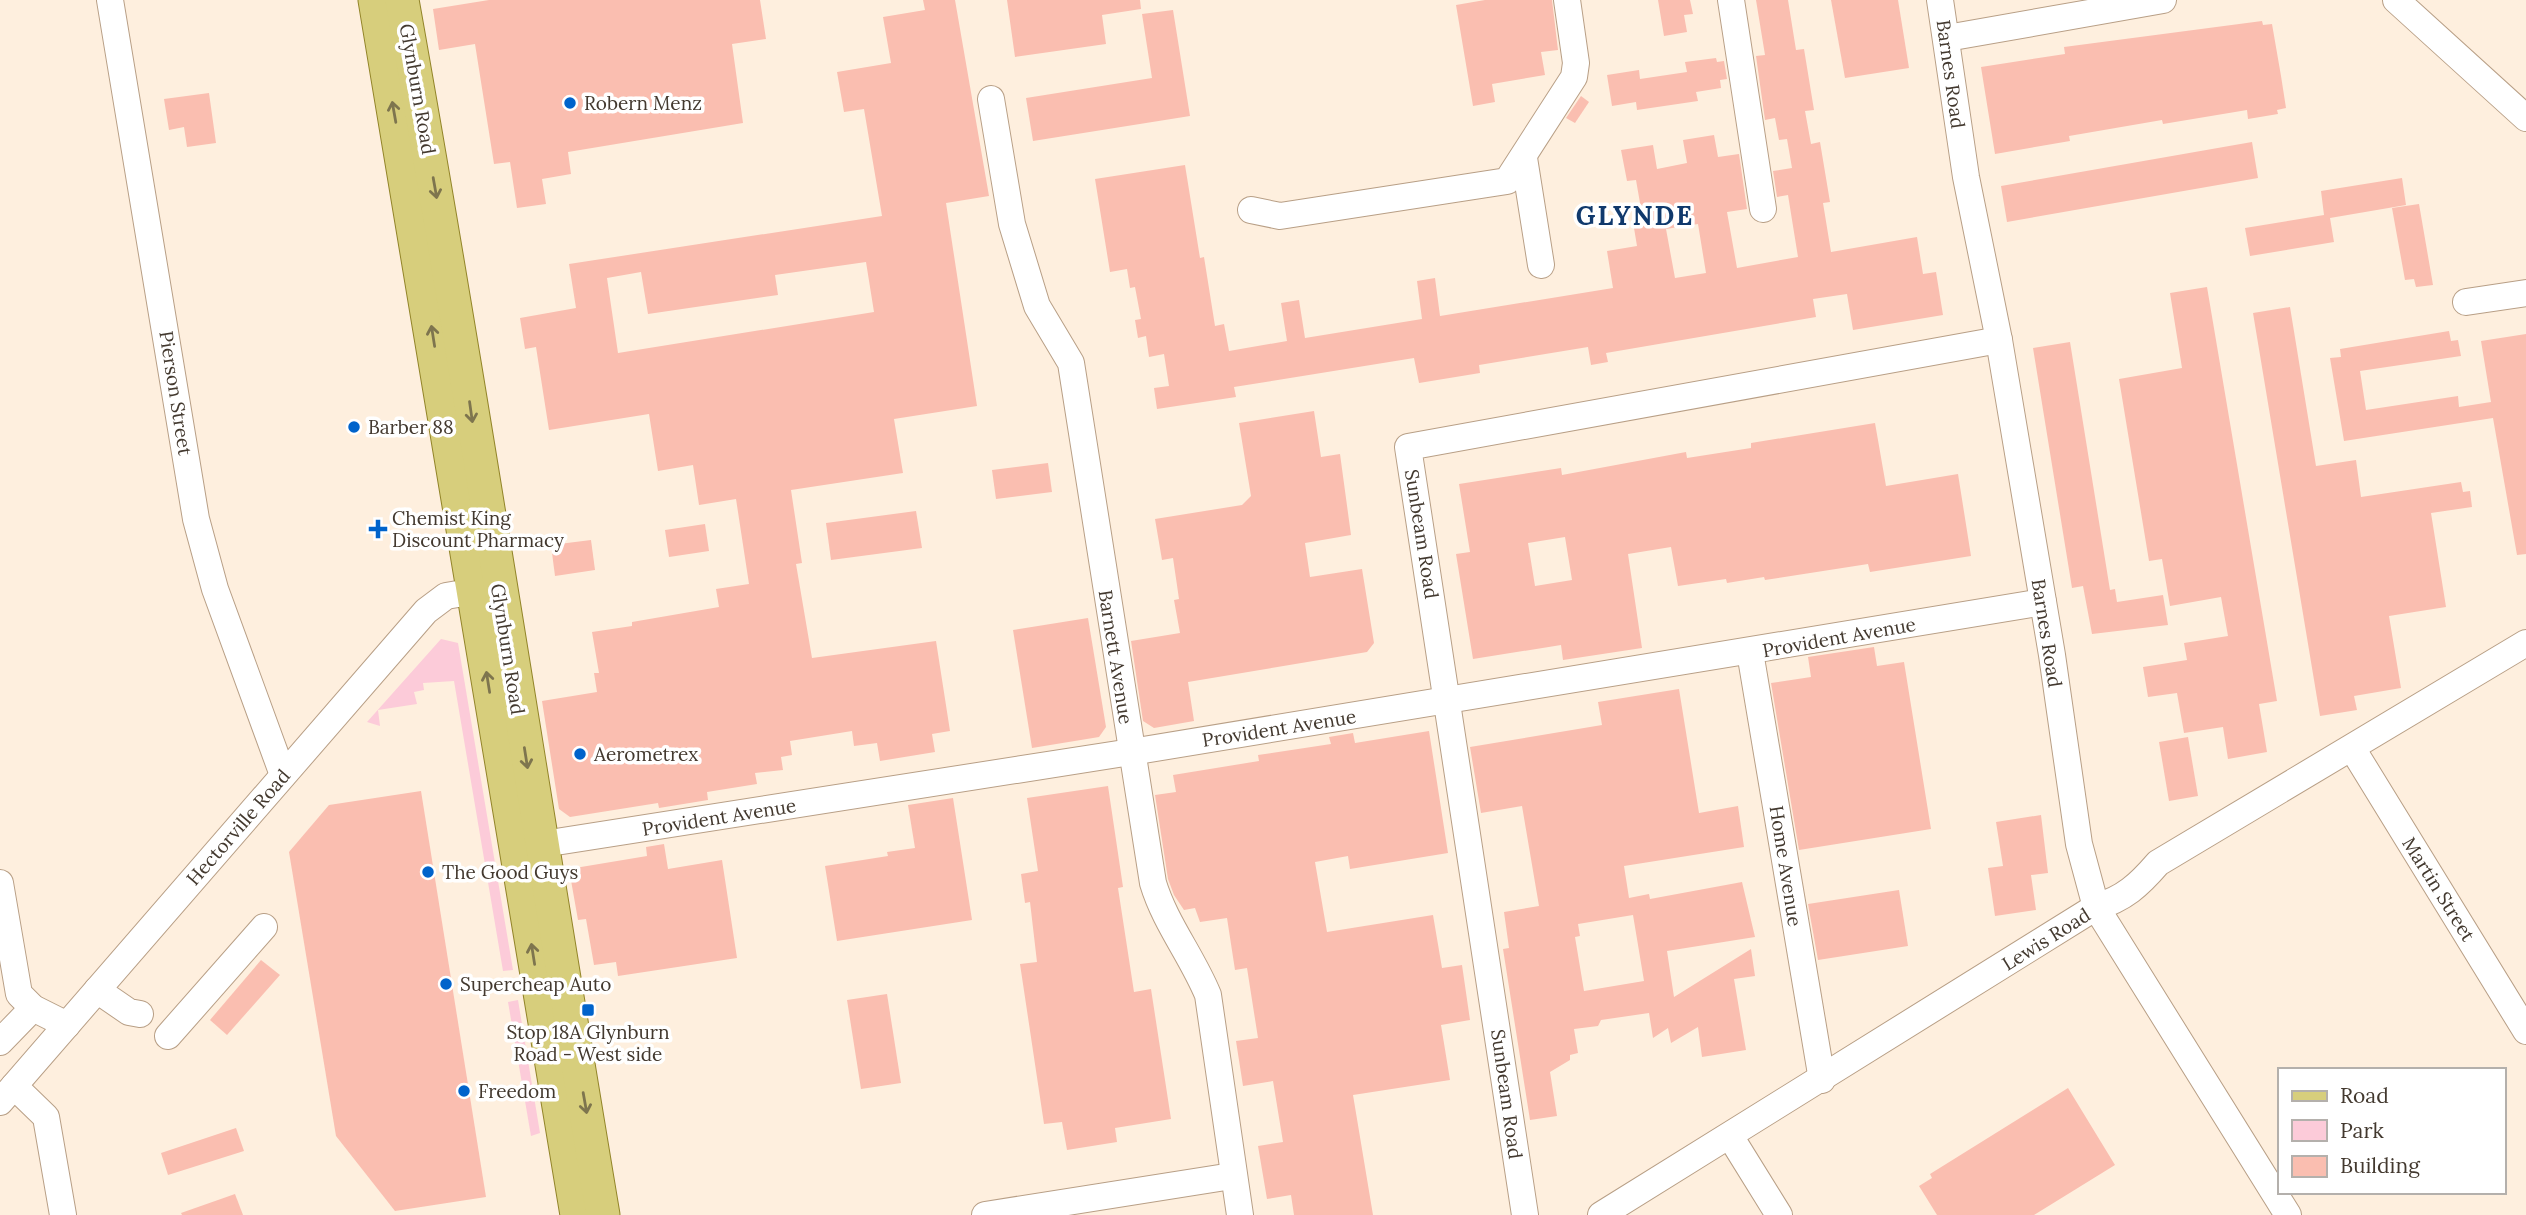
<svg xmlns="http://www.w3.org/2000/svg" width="2526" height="1215" viewBox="0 0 2526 1215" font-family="Lora,serif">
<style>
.green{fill:#fccbd9}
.building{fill:#fabeb0;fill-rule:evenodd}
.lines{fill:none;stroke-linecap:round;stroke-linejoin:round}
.minor-casing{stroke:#b89f86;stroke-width:28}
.major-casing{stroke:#928428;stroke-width:35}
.minor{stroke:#fff;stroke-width:26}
.major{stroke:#d7ce7c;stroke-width:33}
.oneway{stroke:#7e754e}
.poi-dot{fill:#0063cb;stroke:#fff;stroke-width:2.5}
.labels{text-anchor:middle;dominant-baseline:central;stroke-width:7;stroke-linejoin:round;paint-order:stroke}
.street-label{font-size:19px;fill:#43392f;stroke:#fff}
.poi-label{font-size:19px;fill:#43392f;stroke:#fff;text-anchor:start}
.district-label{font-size:26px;font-weight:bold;letter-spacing:2px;fill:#10396c;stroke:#fff}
</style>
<rect width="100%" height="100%" fill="#feefde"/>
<g class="green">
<path d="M441 639 458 643 513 970 503 971 454 681 423 683 424 690 414 692 417 704 378 710 380 726 367 722Z"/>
<path d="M518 1000 540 1133 531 1136 508 1002Z"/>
</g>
<g class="building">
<path d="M489 0H760L766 39 732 44 743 123 568 152 571 174 542 179 546 204 517 208 510 162 494 164 475 44 439 50 433 9Z"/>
<path d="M923 0H955L989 196 946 203 977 406 894 419 903 473 791 490 802 563 796 564 812 658 936 641 950 731 932 734 935 752 880 761 877 743 854 746 852 731 790 741 792 755 781 757 783 770 755 773 757 784 707 792 708 800 659 808 658 803 570 817 559 809 542 701 597 692 594 673H599L592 632 632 626V622L719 607 716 589 749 584 736 499 699 505 693 465 658 471 649 414 549 430 536 347 525 349 520 318 576 308 569 264 882 216 864 109 844 112 837 72 891 63 883 17 925 10ZM866 262 874 312 618 353 607 278 641 272 648 314 778 295 775 275Z"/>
<path d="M1007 0H1140L1141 9 1102 15 1106 44 1015 57Z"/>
<path d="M1485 0H1552L1558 50 1541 52 1545 75 1492 84 1495 102 1473 106 1456 5Z"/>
<path d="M1658 0H1690L1693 14 1684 15 1687 32 1664 36Z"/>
<path d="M1756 0H1788L1796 50 1804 49 1814 110 1805 111 1811 144 1820 142 1830 202 1823 203 1831 252 1917 237 1923 274 1936 272 1943 315 1853 330 1847 294 1813 299 1816 317 1606 353 1608 362 1591 365 1588 347 1479 365 1480 373 1419 383 1414 358 1234 387 1236 397 1157 409 1154 388 1169 386 1164 354 1149 357 1146 336 1138 338 1135 320 1141 319 1135 287 1130 288 1127 269 1110 272 1095 179 1185 165 1200 258 1204 257 1215 326 1224 324 1229 351 1287 341 1281 303 1299 300 1305 338 1422 319 1417 281 1435 278 1440 316 1613 288 1607 251 1637 246 1634 228 1644 226 1636 180 1627 181 1621 150 1653 145 1657 169 1687 163 1683 140 1714 135 1718 157 1739 154 1747 209 1727 212 1737 268 1798 257 1788 195 1777 197 1773 171 1792 168 1787 139 1779 140 1775 118 1765 120 1756 56 1765 55ZM1698 224 1706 273 1675 278 1666 229Z"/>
<path d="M1831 0H1898L1909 68 1845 78Z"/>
<path d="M1173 10 1190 116 1033 141 1026 98 1152 78 1142 14Z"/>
<path d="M2262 21 2263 25 2272 24 2281 76 2286 108 2277 110 2278 114 2248 119 2247 110 2163 124 2162 120 2069 136 2070 141 1995 154 1981 67 2065 54 2064 47Z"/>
<path d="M1716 58 1717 62 1724 61 1727 79 1720 80 1721 88 1696 92 1698 101 1637 110 1636 102 1612 106 1607 75 1639 70 1640 79 1687 72 1685 62Z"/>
<path d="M209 93 216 143 187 147 184 127 169 130 164 99Z"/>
<path d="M1581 96 1589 102 1575 123 1566 118Z"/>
<path d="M2252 142 2258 178 2007 222 2001 186Z"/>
<path d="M2402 178 2406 205 2330 218 2334 242 2250 256 2245 228 2324 215 2321 191Z"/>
<path d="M2419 204 2433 285 2416 287 2414 279 2405 280 2392 208Z"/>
<path d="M2207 287 2277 701 2259 704 2267 752 2228 759 2223 727 2184 733 2177 693 2148 697 2143 667 2187 660 2184 643 2228 636 2221 597 2170 606 2162 559 2149 561 2119 379 2182 368 2170 293Z"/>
<path d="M2290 307 2316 466 2356 460 2361 497 2461 482 2463 492 2470 491 2472 507 2431 513 2446 607 2389 616 2401 688 2354 696 2357 710 2320 716 2253 313Z"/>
<path d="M2449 331 2451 341 2458 340 2461 356 2360 371 2366 410 2458 396 2459 407 2491 402 2481 341 2526 334V554L2517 555 2493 418 2344 441 2330 358 2341 357 2340 349Z"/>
<path d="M2070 342 2110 590 2115 589 2117 602 2163 595 2168 625 2092 634 2083 586 2072 588 2033 348Z"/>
<path d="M1314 411 1321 457 1340 454 1351 535 1305 543 1310 577 1362 569 1374 643 1367 652 1188 682 1194 721 1154 728 1143 721 1131 641 1180 633 1174 600 1179 599 1173 558 1162 560 1155 519 1242 505 1251 496 1239 423Z"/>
<path d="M1875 423 1886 486 1958 474 1971 556 1870 572 1868 564 1765 580 1764 577 1727 583 1726 579 1678 586 1671 547 1628 554 1642 648 1563 660 1561 645 1473 659 1456 554 1470 552 1459 484 1561 468 1562 475 1686 452 1687 458 1751 448V443ZM1565 537 1572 580 1535 586 1528 543Z"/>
<path d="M1048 463 1052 492 996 499 992 470Z"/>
<path d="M916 511 922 548 831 560 826 523Z"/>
<path d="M705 524 709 551 669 557 665 530Z"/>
<path d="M591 540 595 570 555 576 551 545Z"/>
<path d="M1088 618 1106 727 1099 737 1032 748 1013 630Z"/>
<path d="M1874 647 1877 666 1904 662 1931 829 1799 850 1771 683 1811 677 1808 657Z"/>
<path d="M1679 689 1699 813 1738 806 1744 847 1624 866 1629 898 1649 894 1650 899 1742 882 1755 937 1667 951 1674 997 1751 949 1755 976 1734 979 1746 1050 1702 1057 1698 1027 1671 1043 1668 1028 1653 1038 1649 1013 1601 1020 1598 1026 1574 1029 1578 1053 1570 1055V1060L1550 1072 1557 1116 1530 1120 1503 949 1509 948 1504 912 1539 906 1522 806 1481 813 1470 747 1602 725 1598 702ZM1633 915 1644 981 1584 991 1575 937 1580 936 1578 924Z"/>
<path d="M1429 731 1448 853 1350 869 1348 856 1315 862 1327 932 1433 915 1442 968 1462 965 1470 1020 1441 1025 1450 1080 1353 1095 1373 1215H1294L1291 1195 1267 1199 1258 1146 1283 1142 1273 1081 1243 1086 1236 1041 1258 1038 1247 968 1235 970 1227 918 1200 922 1195 908 1184 910 1174 895 1168 879 1155 795 1176 792 1173 775 1259 761 1258 755 1331 744 1329 737 1353 733 1355 743Z"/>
<path d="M2188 737 2198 796 2169 801 2159 742Z"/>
<path d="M1108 786 1123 887 1118 888 1134 992 1151 989 1171 1119 1115 1128 1117 1142 1067 1150 1062 1122 1044 1124 1020 964 1037 962 1030 902 1025 903 1021 874 1038 871 1027 798Z"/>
<path d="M421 791 486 1197 395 1211 336 1136 289 852 329 805Z"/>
<path d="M953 798 972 920 837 941 825 866 888 856 887 852 915 848 908 805Z"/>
<path d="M2041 815 2048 873 2031 875 2036 910 1995 916 1988 868 2003 866 1996 822Z"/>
<path d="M664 844 668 869 722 860 737 958 618 976 616 962 594 965 586 919 578 920 569 869 647 856 646 847Z"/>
<path d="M1899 890 1908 946 1818 960 1808 904Z"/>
<path d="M261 960 280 975 227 1035 210 1020Z"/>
<path d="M887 994 901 1083 861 1089 847 1000Z"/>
<path d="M2068 1088 2115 1165 2034 1215H1937L1919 1186 1932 1178 1930 1174Z"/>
<path d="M236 1128 244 1151 168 1175 161 1153Z"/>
<path d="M235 1194 243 1215H182L181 1213Z"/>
</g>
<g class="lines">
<defs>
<g id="minor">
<path d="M110 0 196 519 215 589 283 775"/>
<path d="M1731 0 1763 209"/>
<path d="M1940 0 1966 177 1999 340 2052 655 2079 844 2096 907 2288 1215"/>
<path d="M2396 0 2526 118"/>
<path d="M1947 38 2163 0"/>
<path d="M991 99 1012 224 1037 306 1071 363 1153 883C1165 923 1192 956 1208 995L1240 1215"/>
<path d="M1524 158 1541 265"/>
<path d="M1251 210 1280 216 1507 181 1574 77 1576 63 1567 0"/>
<path d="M2466 302 2526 293"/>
<path d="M1750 652 1822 1080"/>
<path d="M2352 748 2526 1031"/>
<path d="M524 847 1131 752 2043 602"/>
<path d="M0 883 19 994 33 1008 67 1025"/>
<path d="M97 990 129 1012 140 1014"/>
<path d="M168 1036 264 927"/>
<path d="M0 1042 33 1008"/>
<path d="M14 1086 46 1117 63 1215"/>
<path d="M0 1102 426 611 446 596 493 588"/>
<path d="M1730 1136 1779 1215"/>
<path d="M985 1215 1232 1176"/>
<path d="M1525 1215 1408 447 1999 340"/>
<path d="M1601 1215 2096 907C2124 899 2139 885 2158 863L2526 643"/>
</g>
<g id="major">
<path d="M375 0 577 1215"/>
<path d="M402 0C474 404 535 810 603 1215"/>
</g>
</defs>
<use href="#minor" class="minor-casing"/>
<use href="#major" class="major-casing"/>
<use href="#minor" class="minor"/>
<use href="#major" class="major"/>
</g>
<defs><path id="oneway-shaft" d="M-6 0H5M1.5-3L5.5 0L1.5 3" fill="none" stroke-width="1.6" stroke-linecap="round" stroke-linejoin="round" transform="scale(1.75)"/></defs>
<g class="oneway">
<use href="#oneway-shaft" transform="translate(394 112) rotate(-100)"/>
<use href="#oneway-shaft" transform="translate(435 188) rotate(80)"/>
<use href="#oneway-shaft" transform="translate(433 336) rotate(-99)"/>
<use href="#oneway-shaft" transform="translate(471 412) rotate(82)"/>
<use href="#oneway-shaft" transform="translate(488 682) rotate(-99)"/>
<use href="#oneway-shaft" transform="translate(526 758) rotate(81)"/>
<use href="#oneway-shaft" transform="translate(533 954) rotate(-99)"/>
<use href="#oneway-shaft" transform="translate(585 1103) rotate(80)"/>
</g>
<g class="poi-dot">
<circle cx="570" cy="103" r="7"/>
<circle cx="354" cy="427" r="7"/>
<path d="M374.5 518.5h7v7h7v7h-7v7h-7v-7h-7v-7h7z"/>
<circle cx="580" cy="754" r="7"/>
<circle cx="428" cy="872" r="7"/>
<circle cx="446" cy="984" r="7"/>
<rect x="581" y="1003" width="14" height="14" rx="3.5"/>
<circle cx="464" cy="1091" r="7"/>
</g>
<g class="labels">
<g class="street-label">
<text transform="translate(1951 74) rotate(82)">Barnes Road</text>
<text transform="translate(418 89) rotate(80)">Glynburn Road</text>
<text transform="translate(176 393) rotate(81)">Pierson Street</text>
<text transform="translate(1422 534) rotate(81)">Sunbeam Road</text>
<text transform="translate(2047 633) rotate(81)">Barnes Road</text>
<text transform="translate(1839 637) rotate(-10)">Provident Avenue</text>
<text transform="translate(508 649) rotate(81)">Glynburn Road</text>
<text transform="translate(1116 657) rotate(81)">Barnett Avenue</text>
<text transform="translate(1279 728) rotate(-9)">Provident Avenue</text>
<text transform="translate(719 817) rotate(-9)">Provident Avenue</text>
<text transform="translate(238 827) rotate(-49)">Hectorville Road</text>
<text transform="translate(1786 866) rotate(81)">Home Avenue</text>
<text transform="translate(2439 889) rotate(58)">Martin Street</text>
<text transform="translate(2046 939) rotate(-32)">Lewis Road</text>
<text transform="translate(1507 1094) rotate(82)">Sunbeam Road</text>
</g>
<g class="poi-label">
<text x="584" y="103">Robern Menz</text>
<text x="368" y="427">Barber 88</text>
<text x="392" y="518">Chemist King<tspan x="392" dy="22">Discount Pharmacy</tspan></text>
<text x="594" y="754">Aerometrex</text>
<text x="442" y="872">The Good Guys</text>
<text x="460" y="984">Supercheap Auto</text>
<text x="588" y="1032" text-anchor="middle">Stop 18A Glynburn<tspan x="588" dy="22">Road - West side</tspan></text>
<text x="478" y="1091">Freedom</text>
</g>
<g class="district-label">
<text x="1635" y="215">GLYNDE</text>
</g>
</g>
<rect x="2278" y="1068" width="228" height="126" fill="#ffffff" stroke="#b4b0ac" stroke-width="2"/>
<rect x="2292" y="1091" width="35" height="10" fill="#d7ce7c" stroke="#b4b0ac" stroke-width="2"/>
<text x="2340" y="1103" font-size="21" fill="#43392f">Road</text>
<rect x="2292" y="1120" width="35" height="21" fill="#fccbd9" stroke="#b4b0ac" stroke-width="2"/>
<text x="2340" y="1138" font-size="21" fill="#43392f">Park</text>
<rect x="2292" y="1156" width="35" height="21" fill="#fabeb0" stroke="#b4b0ac" stroke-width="2"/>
<text x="2340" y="1173" font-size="21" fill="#43392f">Building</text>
</svg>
